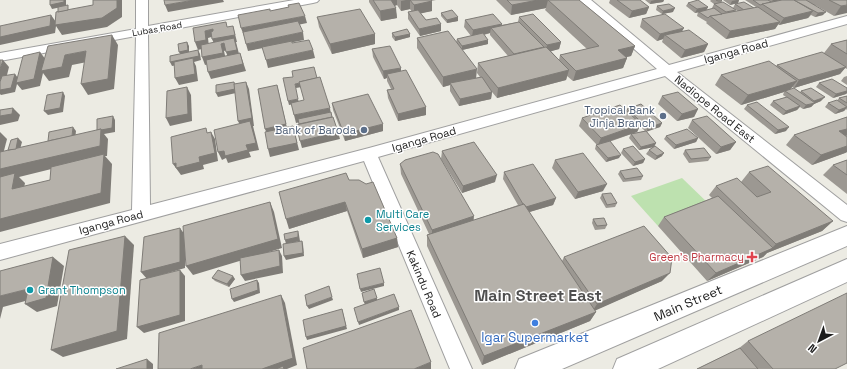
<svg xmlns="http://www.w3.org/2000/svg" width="847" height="369" viewBox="0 0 847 369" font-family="'Space Grotesk',sans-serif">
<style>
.grass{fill:#bde1af}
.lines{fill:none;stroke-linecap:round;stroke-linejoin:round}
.minor-casing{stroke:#a0a0a0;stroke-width:2}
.tertiary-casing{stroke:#a0a0a0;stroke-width:2}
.minor{fill:#fff;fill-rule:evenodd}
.tertiary{fill:#fff;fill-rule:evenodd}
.wall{fill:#9c9892;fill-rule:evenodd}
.shaded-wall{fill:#7f7c77}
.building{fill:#b5b1aa;stroke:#7f7c77}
.service-dot{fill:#5c6f8a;stroke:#fff;stroke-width:1.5}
.culture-dot{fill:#0f9aa8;stroke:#fff;stroke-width:1.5}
.health-dot{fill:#e0444e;stroke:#fff;stroke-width:1.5}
.shop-dot{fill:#3f7fe0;stroke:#fff;stroke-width:1.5}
.labels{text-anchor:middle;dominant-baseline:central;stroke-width:3;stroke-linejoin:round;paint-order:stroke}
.far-street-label{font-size:9px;fill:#1c1c1c;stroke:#fff}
.street-label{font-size:11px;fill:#1c1c1c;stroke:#fff}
.service-label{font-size:11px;fill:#4e5e75;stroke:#fff;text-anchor:end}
.culture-label{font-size:11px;fill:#0d838f;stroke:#fff;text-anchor:start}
.health-label{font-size:11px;fill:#be3a42;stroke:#fff;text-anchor:end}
.near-street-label{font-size:13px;fill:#1c1c1c;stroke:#fff}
.near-shop-label{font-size:13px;fill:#366cbe;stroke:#fff}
.near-quarter-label{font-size:16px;font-weight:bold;fill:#4f4f4f;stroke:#fff}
</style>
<rect width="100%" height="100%" fill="#ecebe3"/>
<path class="grass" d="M682 178 711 206 658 226 631 196Z"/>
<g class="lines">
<defs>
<path id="minor" d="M136 0H148V26L294 0H319L317 2 313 3 148 34 150 205 369 148 657 69 578 0H591L669 65 847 16V24L677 72 847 205V222L841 220 665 76 378 157 472 369H450L364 161 0 260V244L132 210 136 36 0 61V53L136 29Z"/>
<g id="tertiary">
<path d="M847 226V246L562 369H515L519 359Z"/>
<path d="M847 259V282L658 369H613L617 359Z"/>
</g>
</defs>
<use href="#minor" class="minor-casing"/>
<use href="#tertiary" class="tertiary-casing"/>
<use href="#minor" class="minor"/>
<use href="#tertiary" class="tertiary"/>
</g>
<g class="wall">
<path d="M369 0H436L431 1 432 11 420 13 426 20 441 31 420 36 408 19V12H412L410 9 401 11 397 5 395 6 397 18 381 21 369 2Z"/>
<path d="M496 0H579L635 46 631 56 626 57 627 58 623 68 573 81 567 76 566 80 497 98 492 92 491 99 459 106 450 91V85L443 87 417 48V38L456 42 457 39 471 36 464 27 465 20 502 24 501 25 518 22 519 17 561 42 559 49 551 51 559 60 560 55 587 49 545 10 546 8 511 15ZM490 33V35L508 56 478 63 477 73 480 77 476 78 462 50 488 44 484 35Z"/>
<path d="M610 0H640L649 7 646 14 629 18 609 3Z"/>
<path d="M645 0H664L663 2 650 4Z"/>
<path d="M711 0H721L722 1 721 2 735 11H738L733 8 735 4 754 8 756 7 745 0H847L834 16 815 5 823 15 815 17 811 15 808 18 779 25 778 24 775 29 726 39 706 23 707 22 697 16 698 12 695 13 686 6 688 3 708 7 706 10 713 9 712 8 714 4 710 1Z"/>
<path d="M723 0H739L738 3 730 5Z"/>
<path d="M657 6 673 12 662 14 656 10Z"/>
<path d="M441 13 458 17V21L447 23 441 16Z"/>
<path d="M317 17 375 34V44L332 54 319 27Z"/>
<path d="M642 19 682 31 708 44 704 52 681 58 662 42 663 39 657 41 640 27Z"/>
<path d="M392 33 410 34V37L395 41 392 37Z"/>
<path d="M847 40V69L845 68 840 74 794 88 792 87 790 89 800 92 801 91 821 101 814 104 811 107 803 109 800 107 797 110 783 115 770 105 773 101 786 97 783 95 784 92 741 105 715 85 721 75 776 66 777 65 824 53 831 44Z"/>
<path d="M372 49 401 71 426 107V115L398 121 388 98 387 90 391 89 387 81V78L384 79 373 57Z"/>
<path d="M847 76V85L841 81 844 77Z"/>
<path d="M819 83 847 88V93L846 94 833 98 816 87Z"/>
<path d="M662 96 698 109 694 117 677 121 658 104Z"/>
<path d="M847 96V110L846 109 844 111 835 114 825 107 828 103 837 101 839 98Z"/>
<path d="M332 103 383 131 345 141 333 110Z"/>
<path d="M747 105 786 131 775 134 744 109Z"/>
<path d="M627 109 662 123 660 127 646 131 656 143 654 146 662 156 655 160 646 154 649 150 653 147 639 150 629 138 631 134 645 131 640 126 637 132 609 142 619 158 606 162 595 149 596 145H597L579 126 582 118 626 111Z"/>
<path d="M847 117V136H846L847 137V152L845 153 812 165 786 145 794 135Z"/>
<path d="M692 120 736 142 730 150 716 154 688 128Z"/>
<path d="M666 136 698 138 696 142 674 149 664 139Z"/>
<path d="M623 149 645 159 643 163 633 166 621 153Z"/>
<path d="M685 150 711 157 708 161 689 163 683 154Z"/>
<path d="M442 151 495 182 462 193 441 159Z"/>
<path d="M555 160 603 191 575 199 552 168Z"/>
<path d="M847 160V194L823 175 833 165Z"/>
<path d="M400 164 474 220 518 205 503 179 504 172 556 198 553 205 529 212 562 261 564 257 662 281 595 310 596 312 590 321 482 365 427 246V235L429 234 401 174Z"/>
<path d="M620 171 643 176 641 180 623 182 618 174Z"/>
<path d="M749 172 833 221 822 231 767 253 763 257 707 281 658 226 664 217 712 198 709 195 716 186 741 182Z"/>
<path d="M349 180 397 238 398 247 363 258 347 211 289 229Z"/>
<path d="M602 194 617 203 615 207 606 208 600 198Z"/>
<path d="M593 219 607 225 605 229 595 230 592 223Z"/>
<path d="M212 278 235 279 229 287 215 281Z"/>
<path d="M748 341 835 369H697L738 349Z"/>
</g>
<g class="shaded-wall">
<path d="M64 0H66V6L52 9 50 5Z"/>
<path d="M117 0H122V17L107 27 62 35 56 26 55 33 0 45V37L51 15 56 22Z"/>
<path d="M194 0H223L224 2 168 12 165 5Z"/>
<path d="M389 0H397V5L389 7Z"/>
<path d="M406 0H410V9L401 11V1Z"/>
<path d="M538 0H568H548L546 8 511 15 512 5Z"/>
<path d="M655 0H664L663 2 650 4 651 1Z"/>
<path d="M737 0H739L738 3 730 5 732 1Z"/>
<path d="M773 0H782L771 2Z"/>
<path d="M432 1V11L414 15V5Z"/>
<path d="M847 5V13L834 16 841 6Z"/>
<path d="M649 7 646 14 629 18 632 11Z"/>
<path d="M708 7 706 11 695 13 697 9Z"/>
<path d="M396 8 397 18 381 21 380 11Z"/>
<path d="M675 8 673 12 662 14 663 11Z"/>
<path d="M813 11 808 18 779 25 784 18Z"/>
<path d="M826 12 823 15 815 17 818 13Z"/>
<path d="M305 16 307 23 244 36 241 28Z"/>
<path d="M458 17V21L447 23V20Z"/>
<path d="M780 22 775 29 726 39 730 31Z"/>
<path d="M441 24V31L420 36 419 29Z"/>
<path d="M502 24 501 31 491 28 490 33 472 37 473 30Z"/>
<path d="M233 26 237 42H236L240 58 229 60 226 52 227 50 224 51 226 60 205 65 202 57 215 46 212 39Z"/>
<path d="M684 28 680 35H665L663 39 657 41 660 34Z"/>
<path d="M213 29 215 36 208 38 209 47 198 50 195 42 205 31Z"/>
<path d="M303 32 304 40 248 51 246 44Z"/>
<path d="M375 34V44L332 54 330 44Z"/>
<path d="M410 34V37L395 41V37Z"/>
<path d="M112 35 118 45 114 89 88 95 81 84Z"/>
<path d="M488 40V44L462 50V46Z"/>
<path d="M187 42 189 46V54L181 55 179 52Z"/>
<path d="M561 42 559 49 545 53 547 45Z"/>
<path d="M708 44 704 52 681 58 685 50Z"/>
<path d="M635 46 631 56 614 60 618 50Z"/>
<path d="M198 50 200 54 201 60 194 62 196 66 198 81 179 85 175 78 193 62 172 66 170 62Z"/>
<path d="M313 50 315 58 268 68 266 60Z"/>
<path d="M86 51 92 61 72 65 69 77 49 81 43 73 40 86 22 90 17 84 15 92 1 95 0 94V90L15 74 18 78 40 52 46 60 65 55Z"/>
<path d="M240 53 246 71 211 79 208 72Z"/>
<path d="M627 58 623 68 573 81 576 71Z"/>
<path d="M3 60 9 67 6 79 0 80V69Z"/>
<path d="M846 67 840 74 794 88 799 80Z"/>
<path d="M401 68V75L387 74V78L384 79 383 71Z"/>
<path d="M477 69 476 79 450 83V85L443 87V77Z"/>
<path d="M569 70 566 80 497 98 498 88Z"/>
<path d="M318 80 319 84 296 88 295 84Z"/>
<path d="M797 81 789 91H785L784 92 741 105 748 95Z"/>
<path d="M234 82 235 86 236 93 218 97 216 93Z"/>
<path d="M246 82 249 89 254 126H253L259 150 249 152 251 157 228 163 226 158 222 160 218 152 242 129 238 121Z"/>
<path d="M277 85 279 93 288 132 268 136 265 129Z"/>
<path d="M187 87 191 95 192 121 170 126 166 118Z"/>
<path d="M847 91V93L846 94 833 98 836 94Z"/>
<path d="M63 92 65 96 63 112 48 115 44 111Z"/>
<path d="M492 92 491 99 459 106 460 99Z"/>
<path d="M825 97 821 101 814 104 811 107 803 109 806 105 812 104 814 101Z"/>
<path d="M298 99 299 103 289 105 288 101Z"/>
<path d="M800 106 797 110 783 115 786 111Z"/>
<path d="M426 107V115L398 121V114Z"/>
<path d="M847 107 844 111 835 114 839 110Z"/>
<path d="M13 108 20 115 18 121 0 125V116Z"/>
<path d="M330 108 331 115 296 123 294 115Z"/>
<path d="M698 109 694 117 677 121 682 114Z"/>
<path d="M113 116 115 120V132L104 134 108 139 107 156H105L112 164 110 203 0 232V219L104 156 19 177 25 183 22 199 0 180V169L96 131Z"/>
<path d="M662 123 660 127 646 132 648 128Z"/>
<path d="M383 124V131L345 141 344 134Z"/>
<path d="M641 124 637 132 598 145 601 138Z"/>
<path d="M293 126 299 150 270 157 268 149Z"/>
<path d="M73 127 76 131 75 140 72 136Z"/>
<path d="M789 127 786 131 775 134 778 130Z"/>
<path d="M847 129V135L846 136 830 141 839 131Z"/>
<path d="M0 132 7 139 0 166Z"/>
<path d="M211 132 215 139 218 161 203 165 204 169 181 175 173 164 199 157Z"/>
<path d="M338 132 340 139 302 148 300 141Z"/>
<path d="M18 138 22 142 19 153 8 151Z"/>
<path d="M698 138 696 142 674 149 676 145Z"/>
<path d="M736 142 730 150 716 154 721 147Z"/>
<path d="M656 143 654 147 639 150 641 147Z"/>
<path d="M847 146V152L845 153 812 165 821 155Z"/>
<path d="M664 153 662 156 655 160 657 156Z"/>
<path d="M621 155 619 158 606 162 608 158Z"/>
<path d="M645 159 643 163 633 166 635 162Z"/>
<path d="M497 175 495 182 462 193 463 186Z"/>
<path d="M607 184 603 191 575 199 578 192Z"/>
<path d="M556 198 553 205 523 214 525 207Z"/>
<path d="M270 202 274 212 282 248 193 275 186 266Z"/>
<path d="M345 202 347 211 289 229 286 219Z"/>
<path d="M474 216 473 226 432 239V230Z"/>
<path d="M833 221 822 231 767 253 763 257 707 281 716 273 772 248 776 244Z"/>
<path d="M180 228 185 235V268L147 279 141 272Z"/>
<path d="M298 231 299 235 300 241 286 244 285 240Z"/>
<path d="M125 236 134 245 127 339 63 357 51 350Z"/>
<path d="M397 238 398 247 363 258 362 249Z"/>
<path d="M302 241 303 244 304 256 286 260 284 256Z"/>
<path d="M279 250 282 256 283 273 245 281 241 275Z"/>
<path d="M53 257 64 266 57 306 37 312 25 304Z"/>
<path d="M180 270 185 276V321L144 333 137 327Z"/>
<path d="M670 273 662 281 592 312 597 304Z"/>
<path d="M233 276 235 279 229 287 227 284Z"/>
<path d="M257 280 259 283 260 293 234 302 232 299Z"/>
<path d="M384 283V286L361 292 360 289Z"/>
<path d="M28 289 40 297 3 307 0 319V296Z"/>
<path d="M281 295 285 303 297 365 287 369H262Z"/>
<path d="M332 297 333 300 309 309 307 306Z"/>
<path d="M377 298V302L365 305 364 302Z"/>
<path d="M399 307V310L359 325 358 322Z"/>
<path d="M342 309 347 329 307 340 306 337Z"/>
<path d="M596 312 590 321 482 365 484 356Z"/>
<path d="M147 359 153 364V369H147Z"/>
<path d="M431 362V369H414Z"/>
<path d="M202 365 206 369H190Z"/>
</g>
<g class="building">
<path d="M50 0H64V2L50 5Z"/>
<path d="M93 0H117V8L102 18 55 25 56 12 93 5Z"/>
<path d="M164 0H194L165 5Z"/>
<path d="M373 0H391L396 8 380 11Z"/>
<path d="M410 0H431L432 1 414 5Z"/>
<path d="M507 0H538L512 5Z"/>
<path d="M548 0H579L635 46 618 50 627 58 576 71 560 55 599 46Z"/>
<path d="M617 0H640L649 7 632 11Z"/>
<path d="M698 0 708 7 697 9 688 3Z"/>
<path d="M716 0H721L722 1H718Z"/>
<path d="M753 0H768L771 2 760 5Z"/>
<path d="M782 0H794L813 11 784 18 762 4Z"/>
<path d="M794 0H806L826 12 818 13Z"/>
<path d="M829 0H847V5L841 6Z"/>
<path d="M723 2 736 10 726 12 714 4Z"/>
<path d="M744 2 754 8 744 10 735 4Z"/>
<path d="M299 3 305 16 241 28 238 15 270 9V11L289 7 288 5Z"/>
<path d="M669 4 675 8 663 11 657 6Z"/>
<path d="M68 5V10L58 12V7Z"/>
<path d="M758 7 780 22 730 31 710 16Z"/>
<path d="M714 8 722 14 710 16 708 18 699 12Z"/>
<path d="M360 9 375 34 330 44 317 17Z"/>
<path d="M418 10 426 20 437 18 441 24 419 29 408 12Z"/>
<path d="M452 10 458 17 447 20 441 13Z"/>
<path d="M493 14 502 24 473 30 465 20Z"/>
<path d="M533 14 561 42 547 45 519 17Z"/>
<path d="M665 14 684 28 660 34 642 19Z"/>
<path d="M51 15 50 26 0 37V26Z"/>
<path d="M298 21 303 32 246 44 243 32Z"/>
<path d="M226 22 227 27 233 26 235 35 212 39 211 32 213 31V29L205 31 206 40 195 42 193 28Z"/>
<path d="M519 22 544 47 514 54 491 28Z"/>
<path d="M407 29 410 34 395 37 392 33Z"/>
<path d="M689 30 708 44 685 50 665 35Z"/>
<path d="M448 31 477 69 443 77 417 38Z"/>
<path d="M483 33 488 40 462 46 457 39Z"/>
<path d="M112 35 108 79 81 84 86 51 65 55 62 67 41 71 48 46Z"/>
<path d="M234 38 237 50 226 52 224 43 221 44 223 53 202 57 201 45Z"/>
<path d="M309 40 313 50 266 60 262 47 292 41V43Z"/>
<path d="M847 40V54L831 44Z"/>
<path d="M187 42 188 50 179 52 178 44Z"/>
<path d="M390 46 401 68 383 71 372 49Z"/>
<path d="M546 47 569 70 498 88 478 63Z"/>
<path d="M198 50 199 56 170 62V56Z"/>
<path d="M40 52 34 79 16 83 23 56Z"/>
<path d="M822 52 846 67 799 80 777 65Z"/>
<path d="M240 53 243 64 208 72 206 60Z"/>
<path d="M193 58 195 74 175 78 174 62Z"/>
<path d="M0 60H3L0 69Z"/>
<path d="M769 61 797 81 748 95 721 75Z"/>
<path d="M314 67 317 78 299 82 300 83 295 84 298 99 288 101 283 78 293 77 292 71Z"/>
<path d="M406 70 426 107 398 114 387 90 394 89 387 74Z"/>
<path d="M15 74 11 88 0 90V82L2 76Z"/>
<path d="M320 77 330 108 294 115 291 103 304 100 299 82Z"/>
<path d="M482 77 492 92 460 99 450 83Z"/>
<path d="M832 79 847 88V91L836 94 819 83Z"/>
<path d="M234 82 235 89 216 93V85Z"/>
<path d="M246 82 252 118 238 121 234 84Z"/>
<path d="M277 85 286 124 265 129 258 89Z"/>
<path d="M187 87 188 114 166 118 167 91Z"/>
<path d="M794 88 815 103 806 105 785 91Z"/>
<path d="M811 88 825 97 814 101 801 91Z"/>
<path d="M63 92 60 108 44 111 47 95Z"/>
<path d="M678 92 698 109 682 114 662 96Z"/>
<path d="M368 94 383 124 344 134 332 103Z"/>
<path d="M847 96V103L839 98Z"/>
<path d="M787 97 800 106 786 111 773 101Z"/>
<path d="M837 100 847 107 839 110 828 103Z"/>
<path d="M757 102 789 127 778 130 747 105Z"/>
<path d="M641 104 662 123 648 128 627 109Z"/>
<path d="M620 105 641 124 601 138 582 118Z"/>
<path d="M13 108 12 114 0 116V110Z"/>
<path d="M331 112 332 117 299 124 298 119Z"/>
<path d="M113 116 112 128 101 130V129L97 130V119Z"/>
<path d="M707 116 736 142 721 147 692 120Z"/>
<path d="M333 117 338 132 300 141 296 125Z"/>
<path d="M847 117V129L839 131 847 137V146L821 155 794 135Z"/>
<path d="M250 121 256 143 246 145 248 150 225 156 224 151 218 152 214 130Z"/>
<path d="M293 126 297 143 268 149 265 132Z"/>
<path d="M73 127 72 136 48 141 49 132Z"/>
<path d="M206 128 207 133 211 132 215 153 199 157 200 162 176 168V163L173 164 171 137Z"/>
<path d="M101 129 100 146 0 169V152Z"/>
<path d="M687 129 698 138 676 145 666 136Z"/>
<path d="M646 131 656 143 641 147 631 134Z"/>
<path d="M18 138 16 149 8 150 11 140Z"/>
<path d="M610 141 621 155 608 158 596 145Z"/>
<path d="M474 142 497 175 463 186 442 151Z"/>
<path d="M633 146 645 159 635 162 623 149Z"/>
<path d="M655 146 664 153 657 156 649 150Z"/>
<path d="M704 148 711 157 691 159 685 150Z"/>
<path d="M433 152 438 154 474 216 432 230 400 164 405 160Z"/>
<path d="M583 153 607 184 578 192 555 160Z"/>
<path d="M104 154 101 193 0 219V177L15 173 12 189 50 180 51 167Z"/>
<path d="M847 160V175L833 165Z"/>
<path d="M533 164 556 198 526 207 524 204H523L504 172Z"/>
<path d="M768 166 833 221 776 244 716 186 737 178 757 197 771 192 749 172Z"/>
<path d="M637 168 643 176 625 179 620 171Z"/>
<path d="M346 173 349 180H359L366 184 373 182 397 238 362 249 345 202 286 219 279 192Z"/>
<path d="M611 193 617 203 607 205 602 194Z"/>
<path d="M718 196 773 248 716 273 664 217Z"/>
<path d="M270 202 278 239 186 266 183 226Z"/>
<path d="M524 204 596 312 484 356 427 235Z"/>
<path d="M604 218 607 225 597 226 593 219Z"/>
<path d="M644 226 672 258 670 273 597 304 564 257Z"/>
<path d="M180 228V262L141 272 144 237Z"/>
<path d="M298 231V237L285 240 284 234Z"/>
<path d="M125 236 117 331 51 350 69 250Z"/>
<path d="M302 241 303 253 284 256 283 244Z"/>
<path d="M279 250 280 266 241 275 240 258Z"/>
<path d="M53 257 46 298 25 304 28 289 0 296V271Z"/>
<path d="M380 268 384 283 360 289 357 274Z"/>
<path d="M180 270V315L137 327 140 280Z"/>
<path d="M218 270 233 276 227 284 212 278Z"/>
<path d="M257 280 258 290 232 299 230 289Z"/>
<path d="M329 286 332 297 307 306 305 295Z"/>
<path d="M374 289 377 298 364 302 362 293Z"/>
<path d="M847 293V363L835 369H773L748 341Z"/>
<path d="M394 294 399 307 358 322 354 308Z"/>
<path d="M281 295 293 358 262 369H202V365L190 369H158L159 333Z"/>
<path d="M342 309 346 326 306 337 303 320Z"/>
<path d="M411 310 431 362 414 369H307L303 348Z"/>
<path d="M740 348 758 369H697Z"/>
<path d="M147 359V369H116Z"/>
<path d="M283 366 284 369H276Z"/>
</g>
<g class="service-dot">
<circle cx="663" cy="116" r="4"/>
<circle cx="364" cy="130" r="4"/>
</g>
<g class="culture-dot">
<circle cx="368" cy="220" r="4"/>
<circle cx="30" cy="290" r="4"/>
</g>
<path class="health-dot" d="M750 251h4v4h4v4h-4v4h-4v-4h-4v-4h4z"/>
<circle class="shop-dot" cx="535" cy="323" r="4"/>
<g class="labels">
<g class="far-street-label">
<text transform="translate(157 29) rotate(-10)">Lubas Road</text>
</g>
<g class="street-label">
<text transform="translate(736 51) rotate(-15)">Iganga Road</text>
<text transform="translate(715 109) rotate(39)">Nadiope Road East</text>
<text transform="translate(424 139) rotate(-16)">Iganga Road</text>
<text transform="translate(111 222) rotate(-15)">Iganga Road</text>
<text transform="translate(424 284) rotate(67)">Kakindu Road</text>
</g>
<g class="service-label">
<text x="655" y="110">Tropical Bank<tspan x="655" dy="13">Jinja Branch</tspan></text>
<text x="356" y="130">Bank of Baroda</text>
</g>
<g class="culture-label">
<text x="376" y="214">Multi Care<tspan x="376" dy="13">Services</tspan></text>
<text x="38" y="290">Grant Thompson</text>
</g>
<g class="health-label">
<text x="744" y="257">Green's Pharmacy</text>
</g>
<g class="near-street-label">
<text transform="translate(688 303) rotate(-23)">Main Street</text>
</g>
<g class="near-shop-label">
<text x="535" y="337">Igar Supermarket</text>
</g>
<g class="near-quarter-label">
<text x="538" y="295">Main Street East</text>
</g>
</g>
<g transform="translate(819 341) rotate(221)" stroke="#ffffff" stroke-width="3" paint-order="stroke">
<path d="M0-3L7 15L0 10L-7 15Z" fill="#1c1c1c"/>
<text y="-6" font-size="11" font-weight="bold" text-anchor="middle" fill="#1c1c1c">N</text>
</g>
</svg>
